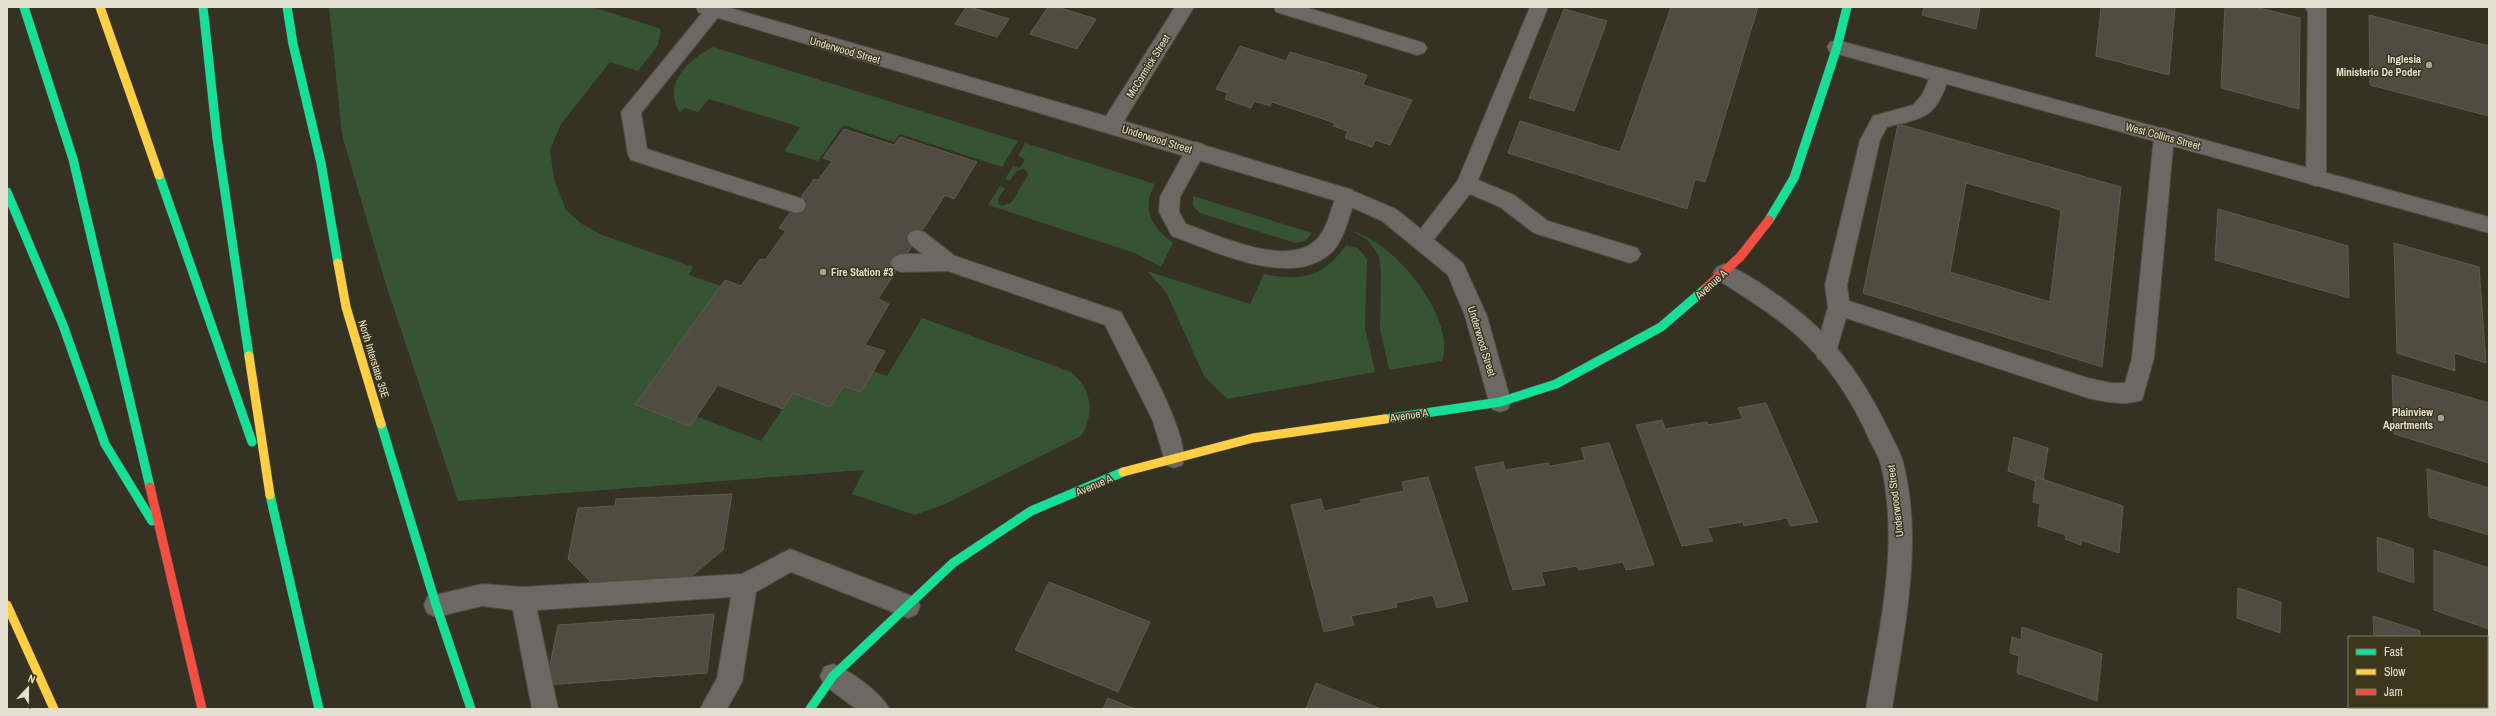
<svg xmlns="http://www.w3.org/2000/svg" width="2496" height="716" viewBox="0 0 2496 716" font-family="'Archivo Narrow',sans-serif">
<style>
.green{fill:#365434}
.building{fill:#514c41;stroke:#605a4f;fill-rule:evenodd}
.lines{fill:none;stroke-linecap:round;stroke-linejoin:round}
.lane-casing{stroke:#4f4c41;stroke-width:2}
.street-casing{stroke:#4f4c41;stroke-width:2}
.fast-casing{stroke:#4f4c41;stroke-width:10}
.slow-casing{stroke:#4f4c41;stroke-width:10}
.jam-casing{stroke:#4f4c41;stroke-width:10}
.lane{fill:#6c6863;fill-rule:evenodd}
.street{fill:#6c6863;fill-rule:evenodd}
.fast{stroke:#16e098;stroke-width:9}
.slow{stroke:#ffcf43;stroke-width:9}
.jam{stroke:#f24e42;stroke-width:9}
.poi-dot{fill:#a7a394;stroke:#3c361c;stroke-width:1.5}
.labels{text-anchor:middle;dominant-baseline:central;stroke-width:3;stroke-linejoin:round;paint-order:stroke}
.street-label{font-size:11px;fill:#e4e0d1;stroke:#3c361c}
.poi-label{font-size:11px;font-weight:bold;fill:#e4e0d1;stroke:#3c361c;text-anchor:end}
</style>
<rect width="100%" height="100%" fill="#353123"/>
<g class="green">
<path d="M329 7H593L661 29 658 45 638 71 610 62 561 124 550 150 554 179 566 210 582 224 602 235 693 267 689 275 721 286 635 406 690 426 696 416 761 441 793 393 830 407 844 386 873 371 887 376 922 318 1071 372C1092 389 1095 413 1081 436L945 504 915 515 852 494 864 470 458 501 386 285 342 135Z"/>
<path d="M713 47 1018 141 1002 167 900 134 894 142 843 125 818 161 784 151 800 127 709 99 698 112 684 108 680 113C661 84 689 59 713 47Z"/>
<path d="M1025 143 1155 184C1141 209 1151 227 1173 243L1161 267 1135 253 988 205 1000 186 1005 188 998 199V203L1002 206 1011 203 1028 175 1027 172 1024 169C1016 170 1014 174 1010 181L1005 179 1013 166 1020 168 1025 159 1018 156Z"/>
<path d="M1193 196 1312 233 1305 241 1295 243 1200 213 1193 206Z"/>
<path d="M1352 231C1394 241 1457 319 1442 361L1389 370 1380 329 1381 272 1379 256 1368 240Z"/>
<path d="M1346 245 1358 248 1367 259 1365 327 1375 372 1227 399 1204 376 1166 292 1147 271 1250 304 1264 274C1301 282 1324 277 1346 245Z"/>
</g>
<g class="building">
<path d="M966 7H970L1009 19 997 37 955 24Z"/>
<path d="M1048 7H1057L1096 19 1077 49 1030 34Z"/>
<path d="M1671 7H1758L1705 182 1695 179 1687 209 1508 153 1520 121 1620 152Z"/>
<path d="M1924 7H1980L1976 29 1922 15Z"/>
<path d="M2101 7H2175L2169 75 2096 56Z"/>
<path d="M2225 7H2255L2300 18 2299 109 2221 88Z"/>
<path d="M1564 9 1607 21 1574 111 1529 98Z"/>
<path d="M2369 15 2489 46V116L2370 85Z"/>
<path d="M1240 46 1286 61 1290 52 1367 75 1363 85 1412 100 1390 145 1376 140 1372 147 1345 138 1348 131 1333 126 1335 123 1272 102 1270 106 1254 101 1251 108 1225 99 1228 93 1216 89Z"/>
<path d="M1898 124 2121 187 2102 367 1863 293ZM1966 183 2061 210 2050 302 1950 272Z"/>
<path d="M844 129 894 145 900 137 977 162 954 199 945 195 878 299 889 304 865 345 885 351 861 392 844 386 830 407 793 393 783 409 718 385 690 426 635 405 725 280 741 286 760 259 765 260 786 231 779 228 814 179 818 180 832 161 823 158Z"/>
<path d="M2218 209 2348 246 2349 298 2215 260Z"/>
<path d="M2394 243 2479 267 2486 363 2454 353 2455 371 2397 353Z"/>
<path d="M2392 375 2489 403V463L2394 434Z"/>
<path d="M1766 403 1818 522 1791 526 1787 518 1744 526 1743 522 1707 528 1713 541 1682 546 1636 425 1662 420 1665 429 1707 422 1708 425 1743 419 1738 408Z"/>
<path d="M2014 437 2048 448 2043 480 2036 477V481L2008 471Z"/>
<path d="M1609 443 1654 565 1626 570 1623 562 1579 570 1577 566 1541 572 1545 585 1513 590 1475 467 1503 462 1505 470 1548 463 1550 466 1585 460 1581 448Z"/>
<path d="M2427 469 2489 488V535L2429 517Z"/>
<path d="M1428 477 1468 601 1437 608 1433 595 1396 603 1397 607 1351 616 1354 625 1324 632 1291 505 1321 499 1324 511 1362 503 1360 500 1404 491 1402 482Z"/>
<path d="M2036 477 2123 506 2119 553 2081 540V545L2065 539 2066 535 2038 526 2040 504 2033 502Z"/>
<path d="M732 494 723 550 688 579 595 586 568 559 578 508 615 506 616 499Z"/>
<path d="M2377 537 2413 549 2414 583 2378 571Z"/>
<path d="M2434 550 2489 568V629L2434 610Z"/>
<path d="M1049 582 1150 622 1118 692 1015 650Z"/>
<path d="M2238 588 2281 602 2280 633 2237 618Z"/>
<path d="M714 614 707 673 546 685 558 625Z"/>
<path d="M2373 616 2420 631V637L2374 635Z"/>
<path d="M2022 627 2102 654 2097 701 2017 673 2019 656 2010 653 2012 637 2021 640Z"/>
<path d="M2487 658 2489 659V709H2482L2476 707H2487Z"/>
<path d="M1316 683 1381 709H1306Z"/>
<path d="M1108 698 1135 709H1103Z"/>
</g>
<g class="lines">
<defs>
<g id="lane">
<path d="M707 7H723L724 10 641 113 647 149 803 199 806 205 803 211 796 213 631 160 628 154 621 112Z"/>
<path d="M1274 7H1305L1424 43 1427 48 1424 53 1417 55 1276 12Z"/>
<path d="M1530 7H1548L1478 180 1514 195 1548 221 1637 248 1641 254 1637 260 1630 263 1534 233 1500 207 1470 194 1429 246 1422 248 1415 246 1412 240 1458 180Z"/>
<path d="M2305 7H2325L2326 9V178L2323 184 2316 186 2309 184 2306 178 2308 12Z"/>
<path d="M1940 68 1947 70 1950 75C1935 118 1928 117 1887 127L1880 140 1847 285 1849 301 2088 378 2111 383H2125L2132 358 2154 136 2157 131 2164 128 2171 131 2174 136 2154 358 2142 400C2124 406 2106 402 2088 398L1846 318 1834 359 1826 361 1818 359 1815 352 1828 307 1825 285 1860 140 1873 116 1913 105 1922 95 1933 70Z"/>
<path d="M1196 142 1203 144 1206 150 1180 197 1179 212 1186 224C1218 235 1290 270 1318 238 1329 226 1331 205 1339 190L1346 188 1353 190 1356 196C1350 213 1345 239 1332 252 1292 290 1215 251 1172 236L1159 212 1160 197 1189 144Z"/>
<path d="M917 230 924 232 955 256 1121 312C1135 339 1194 440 1182 465L1174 468 1166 465 1153 421 1105 325 948 271 901 272 894 269 890 263 894 257 901 254H922L910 244 907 238 910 232Z"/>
<path d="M790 549 917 598 920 606 917 614 908 618 791 572 756 592 742 682 727 709H700L717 678 731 597 537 610 558 709H532L513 610 482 606 436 617 427 613 424 605 427 597 482 584 523 587 742 574Z"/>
<path d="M833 664C849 670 882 693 889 709H856L824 685 820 676 824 667Z"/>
</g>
<g id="street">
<path d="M696 7H727L1106 116 1175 7H1194L1124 121 1346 188 1396 209 1463 263 1487 316 1511 402 1508 409 1500 412 1492 409 1489 402 1465 316 1448 275 1382 221 1340 202 698 12Z"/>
<path d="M1837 40 2489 217V233L1830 52 1827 47 1830 42Z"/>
<path d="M1724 264C1751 273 1803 312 1823 333 1852 362 1872 396 1890 433 1895 444 1902 454 1904 466 1923 546 1904 630 1892 709H1866C1879 630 1900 545 1881 465 1879 457 1874 449 1870 441 1852 400 1827 362 1794 333 1770 312 1742 296 1717 279L1713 273 1717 267Z"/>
</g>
<g id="fast">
<path d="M24 7 73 159 150 487"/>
<path d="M203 7 217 138 249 356"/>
<path d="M287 7 293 44 321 163 338 263"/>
<path d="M159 175 252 442"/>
<path d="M7 192 63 325 105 444 152 521"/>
<path d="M1769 220 1794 178 1837 47 1847 7"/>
<path d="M1385 419 1500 402 1556 384 1661 327 1705 289"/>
<path d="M381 424 436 605 471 709"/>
<path d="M270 495 319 709"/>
<path d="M810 709 833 676 953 563 1031 511 1123 472"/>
</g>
<g id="slow">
<path d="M100 7 159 175"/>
<path d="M338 263 346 307 381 424"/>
<path d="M249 356 270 495"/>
<path d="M1123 472 1253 438 1385 419"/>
<path d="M7 605 54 709"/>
</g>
<g id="jam">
<path d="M1705 289 1740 257 1769 220"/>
<path d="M150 487 202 709"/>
</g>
</defs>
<use href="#lane" class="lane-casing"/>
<use href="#street" class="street-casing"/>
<use href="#fast" class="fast-casing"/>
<use href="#slow" class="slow-casing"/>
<use href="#jam" class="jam-casing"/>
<use href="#lane" class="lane"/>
<use href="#street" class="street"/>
<use href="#fast" class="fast"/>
<use href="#slow" class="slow"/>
<use href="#jam" class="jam"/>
</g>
<g class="poi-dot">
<circle cx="2429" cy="65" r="4"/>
<circle cx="823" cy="272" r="4"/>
<circle cx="2441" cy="418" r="4"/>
</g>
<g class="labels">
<g class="street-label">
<text transform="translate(845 50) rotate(16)">Underwood Street</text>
<text transform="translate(1148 66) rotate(-58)">McCormick Street</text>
<text transform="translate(2163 136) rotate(15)">West Collins Street</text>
<text transform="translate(1157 139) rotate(17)">Underwood Street</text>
<text transform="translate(1711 284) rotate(-42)">Avenue A</text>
<text transform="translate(1482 341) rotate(73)">Underwood Street</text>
<text transform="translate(374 359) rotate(73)">North Interstate 35E</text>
<text transform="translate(1409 415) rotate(-8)">Avenue A</text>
<text transform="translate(1094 485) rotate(-23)">Avenue A</text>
<text transform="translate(1895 501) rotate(-97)">Underwood Street</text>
</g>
<g class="poi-label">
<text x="2421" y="59">Inglesia<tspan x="2421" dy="13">Ministerio De Poder</tspan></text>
<text x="831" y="272" text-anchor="start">Fire Station #3</text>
<text x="2433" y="412">Plainview<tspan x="2433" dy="13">Apartments</tspan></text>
</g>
</g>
<rect width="2496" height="716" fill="none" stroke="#e4e0d1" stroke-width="16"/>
<rect x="2348" y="636" width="140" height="72" fill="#3c361c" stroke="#7f7a64"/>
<rect x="2356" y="649" width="20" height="6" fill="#16e098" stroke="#7f7a64"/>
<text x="2384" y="656" font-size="12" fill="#e4e0d1">Fast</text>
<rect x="2356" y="669" width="20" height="6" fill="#ffcf43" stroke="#7f7a64"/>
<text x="2384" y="676" font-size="12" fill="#e4e0d1">Slow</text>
<rect x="2356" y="689" width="20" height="6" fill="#f24e42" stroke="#7f7a64"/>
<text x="2384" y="696" font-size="12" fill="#e4e0d1">Jam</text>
<g transform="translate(28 688) rotate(22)" stroke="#3c361c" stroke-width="3" paint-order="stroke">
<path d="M0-3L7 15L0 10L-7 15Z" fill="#e4e0d1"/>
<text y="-6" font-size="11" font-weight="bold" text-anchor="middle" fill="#e4e0d1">N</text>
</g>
</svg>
